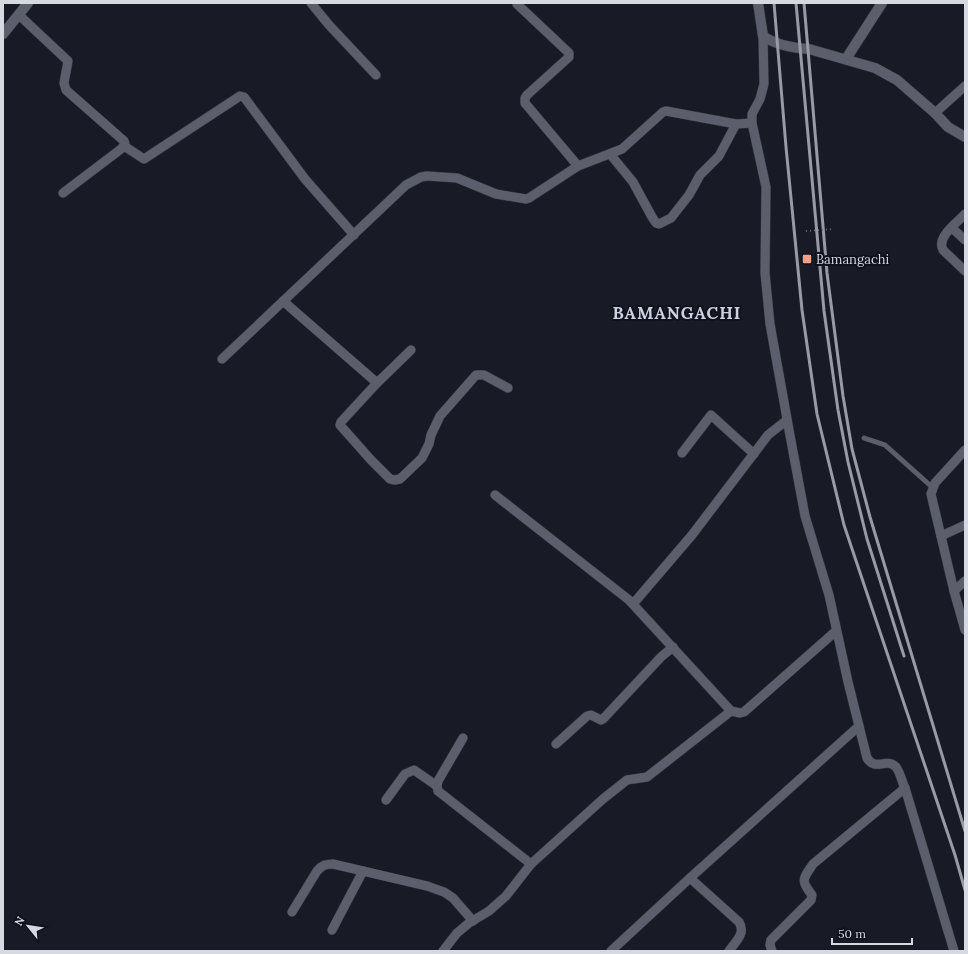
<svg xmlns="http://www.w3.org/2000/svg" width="968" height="954" viewBox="0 0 968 954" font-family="Lora,serif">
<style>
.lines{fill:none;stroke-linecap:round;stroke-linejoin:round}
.service-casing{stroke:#32343c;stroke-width:5.5}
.minor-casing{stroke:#32343c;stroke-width:10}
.tertiary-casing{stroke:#32343c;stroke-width:11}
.service{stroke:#5b5f6b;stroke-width:4.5}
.minor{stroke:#5b5f6b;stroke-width:9}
.tertiary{stroke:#5b5f6b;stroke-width:10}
.rail{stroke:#989ba3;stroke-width:3}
.path-bridge{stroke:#6a6d76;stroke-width:2;stroke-dasharray:1 3;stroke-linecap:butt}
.poi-dot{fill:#f49e86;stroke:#0f121c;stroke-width:1.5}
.labels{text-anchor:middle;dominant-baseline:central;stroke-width:4;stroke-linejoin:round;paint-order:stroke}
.poi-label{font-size:13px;fill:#d6d9e0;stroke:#0f121c;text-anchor:start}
.district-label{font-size:17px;font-weight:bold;letter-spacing:1px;fill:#ccd1df;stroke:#0f121c}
</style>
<rect width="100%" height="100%" fill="#181b25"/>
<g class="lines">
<defs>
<path id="service" d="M864 438 885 445 932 487"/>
<g id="minor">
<path d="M311 3 329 25 376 75"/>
<path d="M517 4 569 53V57L527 95 525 98V103L578 166"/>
<path d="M19 15 68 61 64 83 66 90 124 141 125 144 121 149 63 193"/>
<path d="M763 36 764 84 760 99 752 114V123L766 187 765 273 770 324 789 430 805 516 829 595 848 682 867 758C876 772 886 757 896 767 900 772 902 782 905 788L954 951"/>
<path d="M935 113 965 86"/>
<path d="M124 146 144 159 240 96 244 97 305 179 354 235"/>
<path d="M610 154 633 182 652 217 656 223 659 224 671 218 689 195 700 175 719 156 736 124"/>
<path d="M965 214C957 223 936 237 943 250L965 271"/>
<path d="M952 228 965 240"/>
<path d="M283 301 376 382V384L341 422 340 425 371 460 390 479 395 480 400 479 422 458 429 444 431 435 440 416 476 375H484L508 388"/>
<path d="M222 359 406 185 421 177 427 176 457 178 496 194 526 199 529 198 578 166 622 149 663 112 666 111 736 124 752 123"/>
<path d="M377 383 411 350"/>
<path d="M965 450 935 483 931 494 954 591 965 630"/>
<path d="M682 453 711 415 754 454"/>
<path d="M495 495 629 600 731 711 740 713 744 712 836 631"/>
<path d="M941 536 965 525"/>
<path d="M954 591 965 581"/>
<path d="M633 604 692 535 768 435 787 420"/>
<path d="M463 738 438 781 437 786 438 791 531 864"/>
<path d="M556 744 587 716 591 715 601 720 603 719 661 657 673 647"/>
<path d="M386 800 405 774 414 770 437 786"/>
<path d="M690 878 739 922C746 933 736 941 729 951"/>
<path d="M292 912 317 871C322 865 326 864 333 864L427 886 444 892 453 898 473 921"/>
<path d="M332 930 363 871"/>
<path d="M443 951 457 933 469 923 489 911 506 896 531 864 603 799 627 780 647 777 731 711"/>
<path d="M611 951 690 878 859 726"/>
<path d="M772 951 770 945 771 940 811 900 812 895C800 880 803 879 813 864L905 788"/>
</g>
<g id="tertiary">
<path d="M758 3 763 36C776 45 793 48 809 49L875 68 897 80 935 113 948 127 965 137"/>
<path d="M3 34 28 3"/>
<path d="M846 59 882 3"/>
</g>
</defs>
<use href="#service" class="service-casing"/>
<use href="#minor" class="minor-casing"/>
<use href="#tertiary" class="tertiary-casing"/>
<use href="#service" class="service"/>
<use href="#minor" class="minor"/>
<use href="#tertiary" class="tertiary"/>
<g class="rail">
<path d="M774 3 786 147 802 310 817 414 844 525 955 855 965 890"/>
<path d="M796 3 824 311 838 410 848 462 867 539 904 656"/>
<path d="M804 3 827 273 843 396 852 449 870 517 965 831"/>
</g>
<path class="path-bridge" d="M806 231 833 229"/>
</g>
<rect class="poi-dot" x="802" y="254" width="10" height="10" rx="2"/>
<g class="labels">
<g class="poi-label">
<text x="816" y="259">Bamangachi</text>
</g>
<g class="district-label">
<text x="677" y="313">BAMANGACHI</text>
</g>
</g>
<rect width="968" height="954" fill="none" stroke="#d6d9e0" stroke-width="8"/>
<g transform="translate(28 926) rotate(300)" stroke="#0f121c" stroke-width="3" paint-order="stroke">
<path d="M0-3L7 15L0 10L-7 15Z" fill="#d6d9e0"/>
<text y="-6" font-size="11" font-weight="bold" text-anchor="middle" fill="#d6d9e0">N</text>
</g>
<path d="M832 938v6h80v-6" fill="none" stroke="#d6d9e0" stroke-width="2"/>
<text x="838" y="938" font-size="12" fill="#d6d9e0" stroke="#0f121c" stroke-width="3" paint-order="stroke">50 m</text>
</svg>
